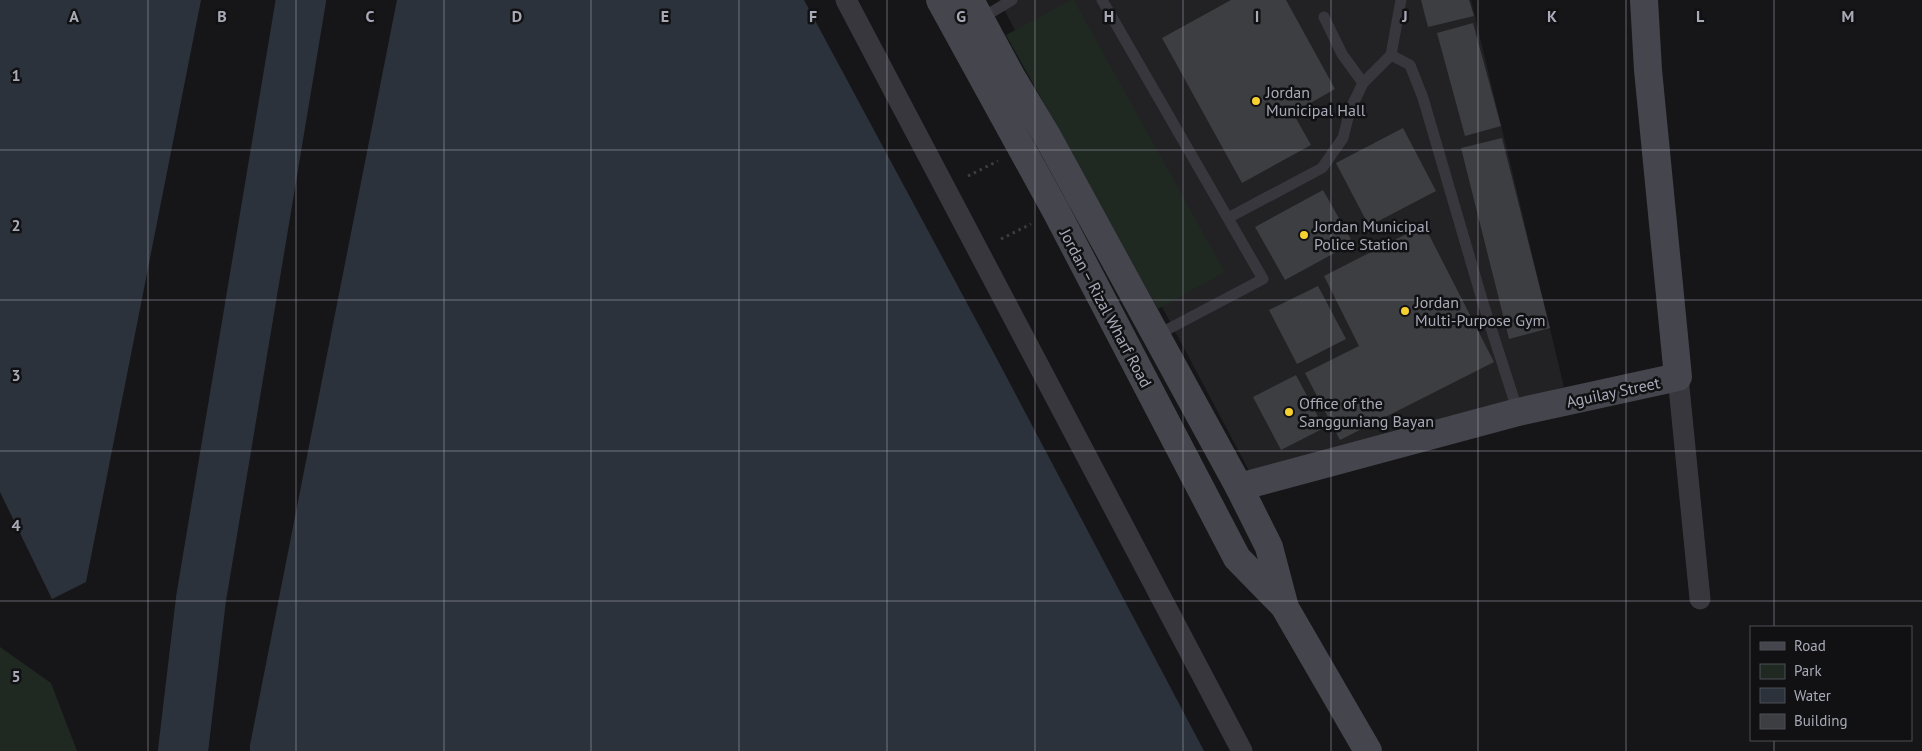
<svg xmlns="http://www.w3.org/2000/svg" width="1922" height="751" viewBox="0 0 1922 751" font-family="'PT Sans',sans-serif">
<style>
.built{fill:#222225}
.green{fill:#202822}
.water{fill:#2c323c}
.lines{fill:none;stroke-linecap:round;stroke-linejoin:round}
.river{stroke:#2c323c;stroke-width:50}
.building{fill:#3d3e42}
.path{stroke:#3d3e44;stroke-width:3;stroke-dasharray:2.5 4;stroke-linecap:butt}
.lane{stroke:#37373d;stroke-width:11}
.street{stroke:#37373d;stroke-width:21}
.secondary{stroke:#45464d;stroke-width:28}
.grid{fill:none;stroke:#a8aab8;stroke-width:1;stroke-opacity:0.55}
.poi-dot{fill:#f6d130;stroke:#111113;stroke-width:2}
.labels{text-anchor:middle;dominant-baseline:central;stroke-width:5;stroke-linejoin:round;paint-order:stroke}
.poi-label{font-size:16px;fill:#a8aab8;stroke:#111113;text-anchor:start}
.street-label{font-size:16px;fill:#a8aab8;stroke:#111113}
.grid-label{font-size:16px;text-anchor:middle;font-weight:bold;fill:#a8aab8;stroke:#111113;stroke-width:5;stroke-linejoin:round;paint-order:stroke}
</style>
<rect width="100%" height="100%" fill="#161618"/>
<path class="built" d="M999 0H1471L1564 387 1253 478Z"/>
<g class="green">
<path d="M1071 0H1074L1225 272 1158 309 1006 35Z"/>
<path d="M0 647 51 683 77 751H0Z"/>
</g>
<g class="water">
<path d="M0 0H201L86 582 52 599 0 492Z"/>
<path d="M397 0H804L997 359 1204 751H250V745Z"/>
</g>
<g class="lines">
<path class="river" d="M183 751 201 599 301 0"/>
</g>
<g class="building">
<path d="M1231 0H1286L1335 89 1293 113 1311 145 1242 183 1162 38Z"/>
<path d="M1421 0H1469L1474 16 1428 27Z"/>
<path d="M1473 23 1501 126 1465 136 1437 33Z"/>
<path d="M1403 128 1436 191 1369 226 1336 163Z"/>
<path d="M1502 138 1550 328 1509 339 1461 148Z"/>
<path d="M1323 190 1353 243 1285 280 1255 227Z"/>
<path d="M1424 225 1494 362 1340 440 1305 373 1359 346 1324 276Z"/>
<path d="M1318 286 1346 339 1297 364 1269 310Z"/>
<path d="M1296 375 1324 428 1281 450 1253 397Z"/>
</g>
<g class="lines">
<g class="path">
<path d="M968 176 998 161"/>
<path d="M1001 239 1031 224"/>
</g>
<g class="lane">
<path d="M1102 0 1263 279 1157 335"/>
<path d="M980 19 1012 0"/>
<path d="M1391 55 1401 0"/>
<path d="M1363 83 1391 55 1410 65 1423 98 1483 303 1518 412"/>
<path d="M1228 218 1322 168 1343 138 1350 110 1363 83 1342 54 1324 17"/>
</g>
<g class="street">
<path d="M846 0 1242 751"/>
<path d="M1678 377 1700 599"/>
</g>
<g class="secondary">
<path d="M940 0 1056 211 1237 558 1284 606 1368 751"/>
<path d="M970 0 1011 76 1047 136 1239 487 1269 547 1284 604"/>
<path d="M1239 487 1518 412 1678 377 1648 70 1644 0"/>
</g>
</g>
<path class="grid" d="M148 0V751M296 0V751M444 0V751M591 0V751M739 0V751M887 0V751M1035 0V751M1183 0V751M1331 0V751M1478 0V751M1626 0V751M1774 0V627M0 150H1922M0 300H1922M0 451H1922M0 601H1922M1774 740V751"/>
<g class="poi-dot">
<circle cx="1256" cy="101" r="5"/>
<circle cx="1304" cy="235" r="5"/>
<circle cx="1405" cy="311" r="5"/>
<circle cx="1289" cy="412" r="5"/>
</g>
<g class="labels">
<g class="poi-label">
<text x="1266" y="92">Jordan<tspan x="1266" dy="18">Municipal Hall</tspan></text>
<text x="1314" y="226">Jordan Municipal<tspan x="1314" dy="18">Police Station</tspan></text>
<text x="1415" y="302">Jordan<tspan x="1415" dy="18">Multi-Purpose Gym</tspan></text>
<text x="1299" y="403">Office of the<tspan x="1299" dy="18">Sangguniang Bayan</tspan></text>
</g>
<g class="street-label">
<text transform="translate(1106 308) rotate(62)">Jordan – Rizal Wharf Road</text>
<text transform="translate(1613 392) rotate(-12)">Aguilay Street</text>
</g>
</g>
<g class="grid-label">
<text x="74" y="22">A</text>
<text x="222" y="22">B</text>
<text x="370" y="22">C</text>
<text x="517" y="22">D</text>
<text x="665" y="22">E</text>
<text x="813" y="22">F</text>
<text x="961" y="22">G</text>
<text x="1109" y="22">H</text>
<text x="1257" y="22">I</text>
<text x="1405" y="22">J</text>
<text x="1552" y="22">K</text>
<text x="1700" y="22">L</text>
<text x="1848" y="22">M</text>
<text x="16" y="81">1</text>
<text x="16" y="231">2</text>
<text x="16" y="381">3</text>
<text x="16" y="531">4</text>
<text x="16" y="682">5</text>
</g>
<rect x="1750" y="626" width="162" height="115" fill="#111113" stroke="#4d4e55"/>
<rect x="1760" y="642" width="25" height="8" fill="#45464d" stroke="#4d4e55"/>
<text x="1794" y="651" font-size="15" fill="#a8aab8">Road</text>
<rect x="1760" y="664" width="25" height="15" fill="#202822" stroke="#4d4e55"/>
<text x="1794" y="676" font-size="15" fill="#a8aab8">Park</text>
<rect x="1760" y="688" width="25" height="15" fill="#2c323c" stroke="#4d4e55"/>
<text x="1794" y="701" font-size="15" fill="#a8aab8">Water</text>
<rect x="1760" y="714" width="25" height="15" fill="#3d3e42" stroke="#4d4e55"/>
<text x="1794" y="726" font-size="15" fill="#a8aab8">Building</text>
</svg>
